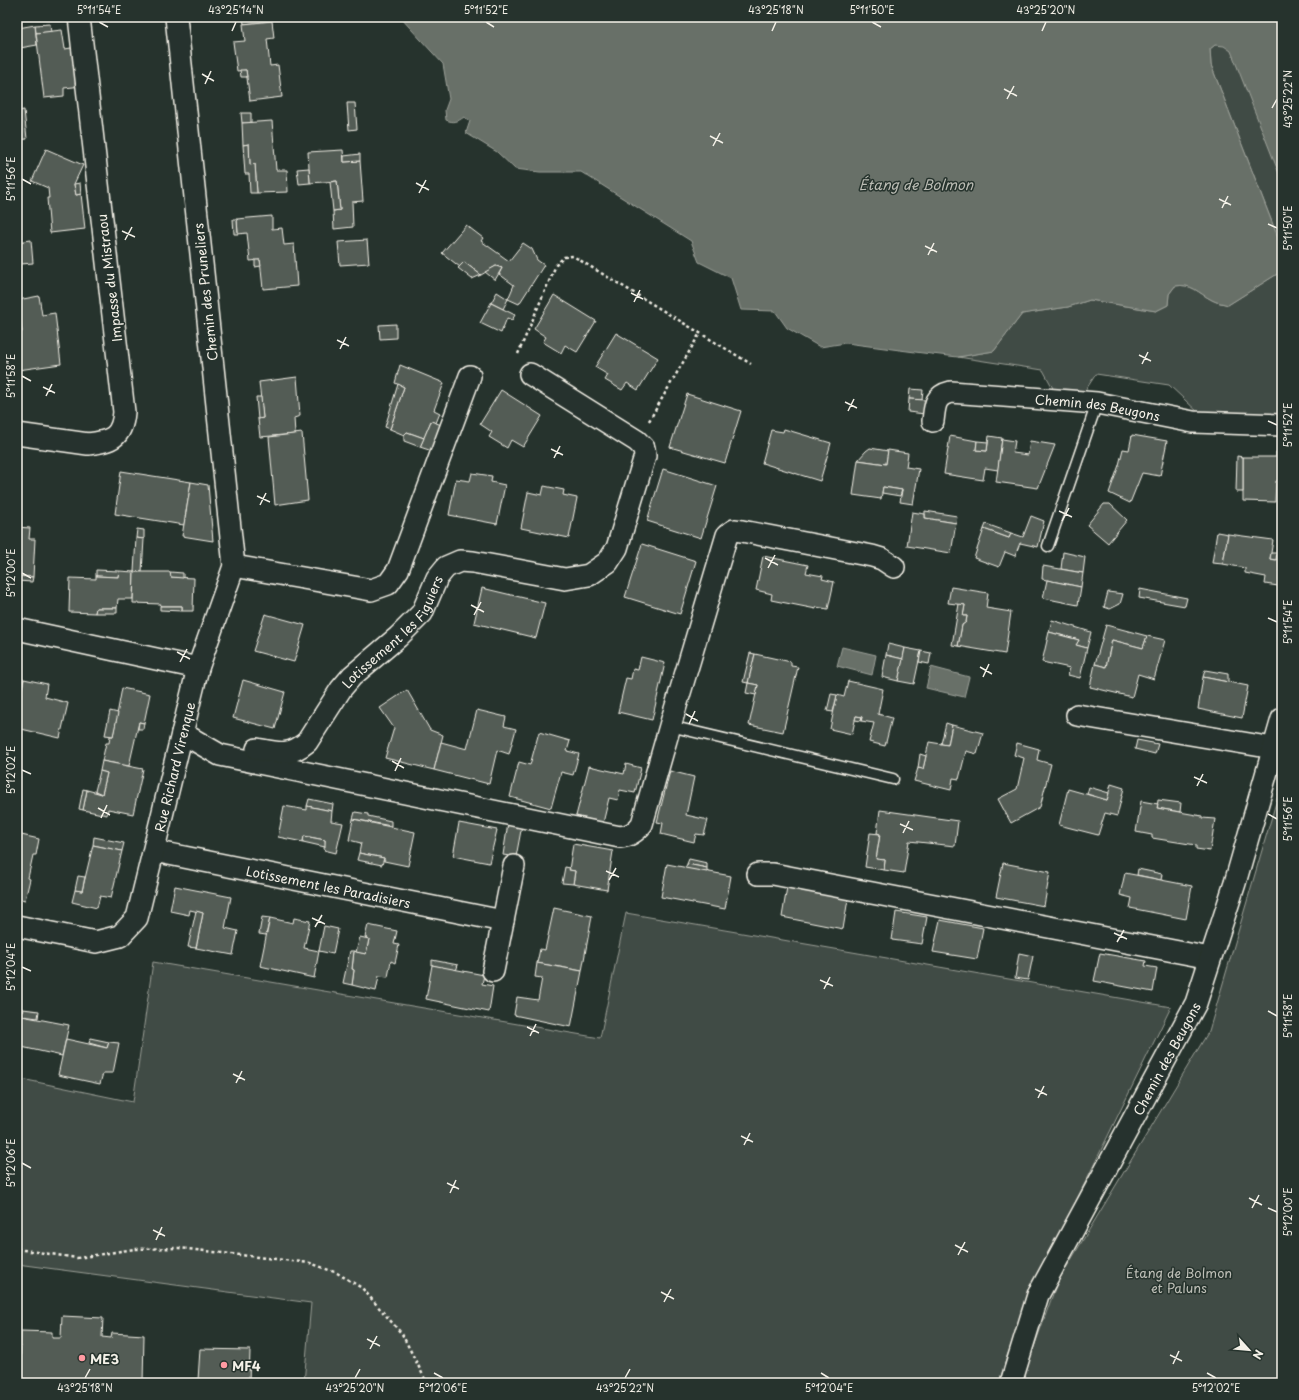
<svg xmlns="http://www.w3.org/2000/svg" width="1299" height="1400" viewBox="0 0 1299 1400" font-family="'Playpen Sans',sans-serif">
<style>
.green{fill:#414b45;stroke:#9a9e96}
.water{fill:#676f68;stroke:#9fa39b}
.building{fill:#525c55;stroke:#f4f1e8}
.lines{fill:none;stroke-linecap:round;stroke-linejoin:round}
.service-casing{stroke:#f4f1e8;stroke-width:13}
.minor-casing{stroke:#f4f1e8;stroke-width:24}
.path{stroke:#f4f1e8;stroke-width:2.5;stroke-dasharray:3 3;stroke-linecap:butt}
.service{stroke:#26332d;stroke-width:10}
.minor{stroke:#26332d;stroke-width:21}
.ticks{fill:none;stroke:#f4f1e8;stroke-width:1.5}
.poi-dot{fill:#ff9aa2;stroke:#26332d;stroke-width:1.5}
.labels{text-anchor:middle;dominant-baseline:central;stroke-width:3;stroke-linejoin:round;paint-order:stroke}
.street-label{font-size:13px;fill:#f4f1e8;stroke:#26332d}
.park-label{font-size:13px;fill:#bebfb7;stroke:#26332d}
.poi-label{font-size:13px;font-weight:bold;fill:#f4f1e8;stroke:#26332d;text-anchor:start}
.water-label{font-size:14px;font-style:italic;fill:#bcbdb5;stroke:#26332d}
.neatline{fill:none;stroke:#f4f1e8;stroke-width:1.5}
.ticks-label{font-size:10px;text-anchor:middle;fill:#f4f1e8}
</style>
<rect width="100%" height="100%" fill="#26332d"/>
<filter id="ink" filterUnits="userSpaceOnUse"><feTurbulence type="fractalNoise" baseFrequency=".025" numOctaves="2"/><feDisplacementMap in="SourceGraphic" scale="8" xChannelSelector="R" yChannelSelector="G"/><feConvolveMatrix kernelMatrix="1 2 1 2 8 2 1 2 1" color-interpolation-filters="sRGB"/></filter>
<g filter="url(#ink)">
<g class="green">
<path d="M1282 17V248L1211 65 1210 49 1215 45Z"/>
<path d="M1282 271V416L1200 414 1169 385 1096 374 1083 394 1055 392 1043 370 958 357 994 351 1022 314 1068 307 1090 300 1156 311 1168 305 1169 294 1175 286C1192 283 1198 293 1212 300 1217 303 1223 303 1228 305Z"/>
<path d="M1282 782V1383H1021L1057 1283 1209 1031Z"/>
<path d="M626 913 1171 1007 1038 1279 1007 1356 999 1383H304L311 1303 17 1264V1078L133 1102 153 962 600 1038Z"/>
</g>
<g class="water">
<path d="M400 17H1282V181L1231 51 1224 46 1215 45 1210 49 1211 65 1282 248V271L1228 305C1223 303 1217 303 1212 300 1198 293 1192 283 1175 286L1169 294 1168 305 1156 311 1090 300 1068 307 1022 314 994 351 958 357 923 353 846 343 820 347 787 328 775 311 741 310 731 278 699 262 691 241 581 172H540L515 169 497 152 466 133 470 121 464 117C457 122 454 123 446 120L445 110 449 99 443 64Z"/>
<path d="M842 647 876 655 872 675 837 666Z"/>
<path d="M931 667 969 677 964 697 926 688Z"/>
</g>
<g class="building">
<path d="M243 17H272V21L244 24Z"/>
<path d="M272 21 274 38 267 39 270 66 278 65 282 97 250 101 246 70 237 71 233 42 245 41 243 24Z"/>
<path d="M50 24 51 32 36 33 35 25Z"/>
<path d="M35 25 37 45 20 48 18 28Z"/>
<path d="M62 30 65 49 77 47 82 86 64 88V96L44 98 36 33Z"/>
<path d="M240 70H246L247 77H241Z"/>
<path d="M347 103H355L357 129 349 130Z"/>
<path d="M24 110 27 139 17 140V111Z"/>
<path d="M241 113H251V123H242Z"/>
<path d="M272 121 276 170H287L288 192 257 193 255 164 250 165 249 144 243 145 242 123Z"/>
<path d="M249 144 250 165 255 164 257 193H250L249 174H245L243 145Z"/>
<path d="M46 149 83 165 74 184 76 195 81 194 85 229 50 233 47 198H49L48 188 32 181Z"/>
<path d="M343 150 344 162 360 161 363 201 352 202 353 227 334 229 333 211 340 210 337 181 310 183 308 152Z"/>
<path d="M360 154V161L344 162V156Z"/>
<path d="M309 168 310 183 299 184 297 169Z"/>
<path d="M337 181 340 210 333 211 330 182Z"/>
<path d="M80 183 81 194 76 195 74 184Z"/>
<path d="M272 216V229L282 228 284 245 294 244 297 286 263 289 260 260 250 261 247 233 238 234 237 219Z"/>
<path d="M233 219H237L238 234H234Z"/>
<path d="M466 225 483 238 481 241 509 261 523 243 532 249 537 260 544 265 519 304 508 299 514 285 499 274 502 268 496 266 481 275 464 262 460 267 442 253Z"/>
<path d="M31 240 33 263 21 264 18 242Z"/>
<path d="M367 240 369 263 340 265 338 242Z"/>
<path d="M255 260H260L261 266 255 267Z"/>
<path d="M464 262 481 275 472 279 458 268Z"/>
<path d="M496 266 502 268 495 280 485 272Z"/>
<path d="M497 292 508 299 503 309 491 303Z"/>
<path d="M554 295 596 321 577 352 565 345 561 353 543 342 546 337 534 329Z"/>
<path d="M39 296 42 315 55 313 61 364 18 370 17 361V333L22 332 18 300Z"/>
<path d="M491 303 515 315 512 320 507 318 501 333 480 323Z"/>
<path d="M396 324V338L380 339 379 325Z"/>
<path d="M616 333 658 358 638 390 627 383 622 390 605 380 608 375 595 367Z"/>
<path d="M400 365 444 383 434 410 440 413 436 423 431 421 424 438 407 432 404 435 390 429 404 387 395 383Z"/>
<path d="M297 377 300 416 294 418 295 434 260 437 258 419 263 418 259 382Z"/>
<path d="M398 384 404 387 390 429 385 427Z"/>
<path d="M910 389 923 390 922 400 909 399Z"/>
<path d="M501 390 542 416 523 447 511 440 507 448 489 437 492 432 480 424Z"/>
<path d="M687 394 741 411 725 463 670 447Z"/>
<path d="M256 397H261L263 418 258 419Z"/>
<path d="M909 399 926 400 925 414 908 412Z"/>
<path d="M431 421 444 426 435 452 420 447Z"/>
<path d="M784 429 831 443 820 481 762 463 771 430 783 432Z"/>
<path d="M407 432 424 438 420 447 404 441V435Z"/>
<path d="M302 433 308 500 275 505 269 437Z"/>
<path d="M1132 435 1167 441 1160 476 1142 473 1130 503 1109 493 1119 465 1123 449 1129 450Z"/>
<path d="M950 436 977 441 976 450 987 451 989 436 1002 438 998 470 985 468 983 480 944 474Z"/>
<path d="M1002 439 1015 441 1013 453 1028 455 1030 441 1055 445 1038 488 996 482Z"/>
<path d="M977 441 988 442 987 451 976 450Z"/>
<path d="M870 448 888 451 886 464 858 460 866 451Z"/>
<path d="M888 450 908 453 906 467 919 469 913 504 900 502 902 490 883 487 881 499 853 495 858 460 886 464Z"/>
<path d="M1276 452 1282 453V481H1276L1275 502 1243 501V457H1276Z"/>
<path d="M1237 456 1243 457V492H1236Z"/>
<path d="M663 469 717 486 701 538 647 521Z"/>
<path d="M121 471 191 482 184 525 115 514Z"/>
<path d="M472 473 492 476 491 482 505 485 497 524 449 515 456 479 470 481Z"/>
<path d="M191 482 208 485 213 541 182 536Z"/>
<path d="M544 486 564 490 563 495 577 498 569 538 521 528 528 492 542 495Z"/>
<path d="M883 487 902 490 900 496 882 493Z"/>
<path d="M1104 504H1110L1127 520 1108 543 1087 525Z"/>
<path d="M925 511 957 516 956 523 925 518Z"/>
<path d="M912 512 925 514V518L956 523 951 553 907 546Z"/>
<path d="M1031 516 1044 521 1038 547 1020 543 1015 556 1005 552 999 567 974 558 984 529 1009 538 1011 533 1023 537Z"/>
<path d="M986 524 1011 533 1009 538 984 529Z"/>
<path d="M17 527 30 528 29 539H35L33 577 17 576Z"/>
<path d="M137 529 144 530V539L136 538Z"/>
<path d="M1217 532 1228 534 1223 564 1212 563Z"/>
<path d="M1228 534 1273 540 1270 559 1282 560 1278 586 1265 584 1266 577 1245 573V568L1223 564Z"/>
<path d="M136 538 144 539 142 572H134Z"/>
<path d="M642 544 696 561 680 614 625 597Z"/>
<path d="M1063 552 1085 557 1083 573 1061 569Z"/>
<path d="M1271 553H1277L1276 560 1270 559Z"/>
<path d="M763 556 808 565 806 573 823 576 822 579 834 582 828 609 816 607V609L771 600 772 594 756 590Z"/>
<path d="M1043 566 1083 573 1081 587 1042 579Z"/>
<path d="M96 570 119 571 118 577 96 576Z"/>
<path d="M119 571 134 572 133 599H118L117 608H96L95 613 69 612 70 578 96 579V576L118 577Z"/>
<path d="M134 572H170L171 577 194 578 193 611H182V606H160L161 604 133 603Z"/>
<path d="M170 572 183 573V578L171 577Z"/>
<path d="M17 576 33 577 32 582 17 581Z"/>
<path d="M1047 580 1081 587 1078 605 1043 598Z"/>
<path d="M951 587 988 593 986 608 1011 612 1005 654 958 646 962 625 966 622 967 616H963L965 605 948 603Z"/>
<path d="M482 588 545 603 536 638 474 623Z"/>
<path d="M1140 589 1187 598 1185 606 1139 598Z"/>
<path d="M1108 592 1123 594 1120 604 1110 609 1104 607Z"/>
<path d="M959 604 965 605 963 616H967L966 622 962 625 958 646 952 645Z"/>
<path d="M160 606H182V611L160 610Z"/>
<path d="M96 608H117V613H95Z"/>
<path d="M265 614 305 625 294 662 253 651Z"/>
<path d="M1052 620 1091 632 1087 648 1076 645 1079 640 1049 632Z"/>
<path d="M1106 625 1147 636 1143 648 1112 640 1106 667 1095 664Z"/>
<path d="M1049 632 1079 640 1076 645 1087 648 1080 678 1068 675 1070 668 1042 662Z"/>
<path d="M1147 636 1165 640 1154 679 1138 674 1132 697 1090 687 1095 664 1106 667 1112 640 1143 648Z"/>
<path d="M888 644 905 648 903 659 886 655Z"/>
<path d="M905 648 921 651 914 684 898 681Z"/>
<path d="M921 651 931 653 929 664 919 662Z"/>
<path d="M750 653 755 654 748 683 743 682Z"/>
<path d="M755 654 791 662V666L798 667 783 732 749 725 758 685 748 683Z"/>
<path d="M886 655 903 659 898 681 882 677Z"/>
<path d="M641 657 665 663 652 720 618 712 626 678 631 679 633 669 638 670Z"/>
<path d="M1205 670 1228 674V682L1203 677Z"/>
<path d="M1203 677 1248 686 1242 718 1198 709Z"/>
<path d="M17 678 24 679 17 711Z"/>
<path d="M24 679 47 684 45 697 68 703 60 738 17 728V711Z"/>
<path d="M243 680 285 692 275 729 233 718Z"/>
<path d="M848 681 883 689 878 714 892 718 885 746 869 742 874 723 861 721 862 717 856 716 852 734 830 729 837 695 844 697Z"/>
<path d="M748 683 758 685 756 695 746 693Z"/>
<path d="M122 688 150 694 144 723 139 722 129 766 102 761 106 743H109L110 736H113Z"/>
<path d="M407 690 430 730 443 735 434 770 385 758 394 728 380 708Z"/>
<path d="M831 694 837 695 833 712 827 711Z"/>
<path d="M477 710 506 717 504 726 516 729 509 754 497 750 489 784 434 770 441 742 467 749Z"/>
<path d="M110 711 118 713 113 736 105 735Z"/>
<path d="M856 716 862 717 861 721 855 720Z"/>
<path d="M139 722 144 723 143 729H138Z"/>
<path d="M946 723 952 725 948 745 941 744Z"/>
<path d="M952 725 983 733 977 754 966 751 959 779 953 778 951 790 914 781 918 768 923 769 929 742 948 745Z"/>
<path d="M539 732 570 741 567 751 579 754 573 775 561 772 551 808 510 797 519 762 530 765Z"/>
<path d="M1137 740 1158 744 1155 754 1135 749Z"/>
<path d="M1017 743 1039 749 1037 760 1051 764 1040 807 1011 823 998 799 1017 789 1024 758 1014 755Z"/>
<path d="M920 754 926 756 923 769 918 768Z"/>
<path d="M102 761 143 769 133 814 108 809 107 815 83 810 87 790 102 794 107 773 100 771Z"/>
<path d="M626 764 641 768 635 793 620 790 618 800 609 798 603 823 576 816 589 766 624 774Z"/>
<path d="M100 771 107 773 102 794 95 791Z"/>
<path d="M670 771 694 777 686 815 708 820 704 835 696 834 694 842 661 834 663 823 657 822Z"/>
<path d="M1111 784 1124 788 1117 816 1105 813 1098 835 1059 825 1068 789 1107 800Z"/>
<path d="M1089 787 1109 793 1107 800 1087 794Z"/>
<path d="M83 789 87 790 83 810 79 809Z"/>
<path d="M309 799 333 804 332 811 307 806Z"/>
<path d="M1158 800 1181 803 1180 812 1157 808Z"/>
<path d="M1141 801 1158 804 1157 808 1202 816V818L1215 819 1210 851 1196 849V845L1152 838V835L1136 832Z"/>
<path d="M284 806 307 810V806L332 811 331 821 343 823 336 853 324 850 325 840 304 836 303 842 278 837Z"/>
<path d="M880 810 958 821 955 846 909 841 904 873 884 870 885 860 876 859 880 834 877 833Z"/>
<path d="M355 812 368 814V816L391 821V826L353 819Z"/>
<path d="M353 819 415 832 408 866 384 861V858L359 853 361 843 349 840Z"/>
<path d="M459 823 497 830 489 863 453 856Z"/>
<path d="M508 823 522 825 516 857 503 855Z"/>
<path d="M870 833 880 834 876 859 885 860 884 870 865 867Z"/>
<path d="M17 834 39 839 36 855H33L28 878 30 879 25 900 17 898Z"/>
<path d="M304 836 325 840V847L303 842Z"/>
<path d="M94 837 124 843 122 851 93 845Z"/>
<path d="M573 844 613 851 607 890 573 884 575 871 569 870Z"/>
<path d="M93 845 122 851 111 898 100 896 97 908 72 902 75 890 82 891Z"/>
<path d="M359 853 384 858 382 865 357 860Z"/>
<path d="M689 859 707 863V868L687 864Z"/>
<path d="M1003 863 1050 872 1044 906 996 897Z"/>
<path d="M667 864 731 876 725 909 661 897Z"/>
<path d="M687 864 707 868V872L685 868Z"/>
<path d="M565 867 570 868 569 870 575 871 573 884 562 883Z"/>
<path d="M1138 869 1162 874 1161 880 1137 875Z"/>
<path d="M1125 873 1192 886 1186 919 1130 908 1132 898 1120 895Z"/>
<path d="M78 876 85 877 82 891 75 890Z"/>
<path d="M175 886 231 897 225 928 238 931 233 955 196 948 203 913 190 910 189 915 170 911Z"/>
<path d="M787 887 848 899 843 929 782 917Z"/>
<path d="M554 908 592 916 582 971 537 963 540 949 545 950Z"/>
<path d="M196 911 203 913 196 948 188 947Z"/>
<path d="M896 912 927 917 922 944 892 940Z"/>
<path d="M262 917 270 918 266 935 259 934Z"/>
<path d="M270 918 293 923 294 918 310 921 304 948 319 951 314 978 260 966Z"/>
<path d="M940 920 983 928 977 959 933 952Z"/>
<path d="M368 925 397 931 394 944 399 945 395 963 391 961 388 977 379 976 376 991 352 985 354 970 352 969 354 951 366 954 369 939 365 937Z"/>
<path d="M324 926 338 929 333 954 319 951Z"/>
<path d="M360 937 369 939 366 954 356 952Z"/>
<path d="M350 951H354L352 969 354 970 352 985 343 983Z"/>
<path d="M1019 953 1033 956 1028 980 1015 978Z"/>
<path d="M1100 953 1146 961 1145 966 1157 968 1153 992 1094 981Z"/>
<path d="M432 960 458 965 456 971 432 965Z"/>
<path d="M537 963 582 971 571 1027 514 1015 517 997 538 1000 542 978 535 977Z"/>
<path d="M432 965 484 975 482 984 493 986 489 1012 426 999Z"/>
<path d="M17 1007 23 1009 22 1016 69 1025 62 1056 17 1046Z"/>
<path d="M23 1009 39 1011 38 1018 22 1016Z"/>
<path d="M90 1038 109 1042 107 1048 89 1043Z"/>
<path d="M66 1039 107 1048 109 1042 119 1043 113 1073H103L100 1084 58 1075Z"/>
<path d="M62 1316 103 1318 102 1337 111 1338 112 1333 144 1335 143 1383H110V1381L101 1380V1383H61V1379H51L50 1383H20L21 1331 52 1332V1338H61Z"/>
<path d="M200 1349 250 1350 249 1382 245 1383H202L203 1380H198Z"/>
</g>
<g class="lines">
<defs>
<g id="service">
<path d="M1048 546 1097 403"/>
<path d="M670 726 893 779"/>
</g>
<g id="minor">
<path id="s1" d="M933 421C935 406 934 396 951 392L1097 403 1193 422 1282 425"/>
<path d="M17 434 88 444C111 441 122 438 124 412L79 17"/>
<path d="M234 566 371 590 388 584 398 570 470 376"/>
<path d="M17 629 198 668"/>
<path d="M1077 715 1273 748"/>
<path d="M182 733 220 755 620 837C630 836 636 832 642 824L670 726 727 535 734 530 742 531 872 556 882 559 894 567"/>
<path id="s2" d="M257 749C278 753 289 757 307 742L341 689 352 676 398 637 422 613 437 578 446 567 460 561 473 562 565 579 589 575 608 562 617 548 645 456 644 448 637 441 530 374"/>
<path id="s3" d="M154 851 503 921"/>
<path d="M758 874H773L1210 958"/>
<path id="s4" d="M17 926 96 942 120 936 137 918 198 668 234 566 176 17"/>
<path d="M493 971 514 866"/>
<path id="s5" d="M1011 1383 1038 1295 1196 1003 1235 883 1282 719"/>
</g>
</defs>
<use href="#service" class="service-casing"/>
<use href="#minor" class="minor-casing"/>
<g class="path">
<path d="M518 354 556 265 564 257 573 256 751 364"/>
<path d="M649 421 700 333"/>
<path d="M17 1249 77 1258 134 1249 179 1248 310 1263 337 1273 362 1288 402 1334 427 1383"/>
</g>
<use href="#service" class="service"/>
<use href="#minor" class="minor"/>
</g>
</g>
<path class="ticks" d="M99 22 108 27M486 22 494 27M872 22 881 27M232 31 236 22M772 31 776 22M1042 31 1046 22M202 74 214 81M205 84 211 71M1004 89 1017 96M1007 99 1014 86M1272 108 1277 99M710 136 723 143M713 146 720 133M22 179 31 184M416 183 429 190M419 193 426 180M1219 199 1231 205M1222 208 1228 196M1268 224 1277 228M122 231 135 237M125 240 132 227M925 246 937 252M928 255 934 243M631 293 643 299M634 302 640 290M337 340 349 346M340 349 346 337M1139 355 1151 361M1142 364 1148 352M22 376 31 381M43 387 55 393M46 396 52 384M845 402 857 408M848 411 854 399M1268 421 1277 425M551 449 563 455M554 458 560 446M257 496 270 502M260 505 266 493M1059 511 1072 517M1062 521 1069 508M765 558 778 565M768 568 775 555M22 573 31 578M471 605 484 612M474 615 481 602M1268 618 1277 622M177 652 190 659M180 662 187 649M980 667 992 674M983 677 989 664M686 714 698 721M689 724 695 711M392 761 404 768M22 770 31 774M395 771 401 758M1194 777 1207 783M1197 786 1203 774M98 808 110 815M1268 814 1277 819M101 818 107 805M900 824 913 830M903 833 909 821M606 871 619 877M609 880 616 868M312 918 325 924M315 927 322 915M1114 933 1127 939M1117 942 1124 930M22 967 31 971M820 980 833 986M824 989 830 977M1268 1011 1277 1016M527 1027 539 1033M530 1036 536 1024M233 1074 245 1080M236 1083 242 1071M1035 1089 1047 1095M1038 1098 1044 1086M741 1136 753 1142M744 1145 750 1133M22 1163 31 1168M447 1183 459 1189M450 1193 456 1180M1249 1198 1262 1205M1252 1208 1259 1195M1268 1208 1277 1212M153 1230 165 1236M156 1240 162 1227M955 1245 968 1252M958 1255 965 1242M661 1292 674 1299M664 1302 671 1289M367 1339 380 1346M370 1349 377 1336M1170 1355 1182 1361M1173 1364 1179 1351M434 1373 443 1378M821 1373 829 1378M1207 1373 1216 1378M85 1378 90 1369M355 1378 360 1369M625 1378 630 1369"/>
<g class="poi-dot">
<circle cx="82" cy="1358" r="4"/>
<circle cx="224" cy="1365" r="4"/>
</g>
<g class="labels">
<g class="street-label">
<text transform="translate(109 278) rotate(-97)">Impasse du Mistraou</text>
<text transform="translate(205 292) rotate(-96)">Chemin des Pruneliers</text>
<text stroke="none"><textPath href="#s1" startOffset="185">Chemin des Beugons</textPath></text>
<text stroke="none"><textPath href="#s2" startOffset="194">Lotissement les Figuiers</textPath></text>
<text stroke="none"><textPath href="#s4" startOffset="286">Rue Richard Virenque</textPath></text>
<text stroke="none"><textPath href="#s3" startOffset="178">Lotissement les Paradisiers</textPath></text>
<text stroke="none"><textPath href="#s5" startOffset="361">Chemin des Beugons</textPath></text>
</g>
<g class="park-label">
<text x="1179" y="1272">Étang de Bolmon<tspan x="1179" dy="15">et Paluns</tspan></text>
</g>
<g class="poi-label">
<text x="90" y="1358">ME3</text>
<text x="232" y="1365">MF4</text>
</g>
<g class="water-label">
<text x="916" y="184">Étang de Bolmon</text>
</g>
</g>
<rect width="1299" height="1400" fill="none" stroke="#26332d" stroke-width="44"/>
<g transform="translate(1249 1350) rotate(117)" stroke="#26332d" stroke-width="3" paint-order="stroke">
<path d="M0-3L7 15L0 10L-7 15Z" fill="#f4f1e8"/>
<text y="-6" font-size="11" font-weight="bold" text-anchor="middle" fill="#f4f1e8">N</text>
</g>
<rect x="22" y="22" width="1255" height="1356" class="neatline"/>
<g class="ticks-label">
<text x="99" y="14">5°11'54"E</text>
<text x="236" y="14">43°25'14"N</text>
<text x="486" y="14">5°11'52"E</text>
<text x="776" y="14">43°25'18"N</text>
<text x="872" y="14">5°11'50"E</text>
<text x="1046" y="14">43°25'20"N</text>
<text transform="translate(1288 99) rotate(-90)" y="4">43°25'22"N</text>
<text transform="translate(11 179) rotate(-90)" y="4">5°11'56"E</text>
<text transform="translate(1288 228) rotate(-90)" y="4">5°11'50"E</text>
<text transform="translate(11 376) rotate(-90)" y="4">5°11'58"E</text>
<text transform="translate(1288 425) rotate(-90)" y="4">5°11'52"E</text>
<text transform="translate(11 573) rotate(-90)" y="4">5°12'00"E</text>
<text transform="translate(1288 622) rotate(-90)" y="4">5°11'54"E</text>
<text transform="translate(11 770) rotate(-90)" y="4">5°12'02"E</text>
<text transform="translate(1288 819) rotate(-90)" y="4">5°11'56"E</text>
<text transform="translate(11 967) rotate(-90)" y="4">5°12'04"E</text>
<text transform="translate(1288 1016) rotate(-90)" y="4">5°11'58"E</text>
<text transform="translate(11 1163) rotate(-90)" y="4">5°12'06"E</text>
<text transform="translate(1288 1212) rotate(-90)" y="4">5°12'00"E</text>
<text x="85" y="1392">43°25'18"N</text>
<text x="355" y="1392">43°25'20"N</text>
<text x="443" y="1392">5°12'06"E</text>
<text x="625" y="1392">43°25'22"N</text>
<text x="829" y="1392">5°12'04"E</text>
<text x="1216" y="1392">5°12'02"E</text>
</g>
</svg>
